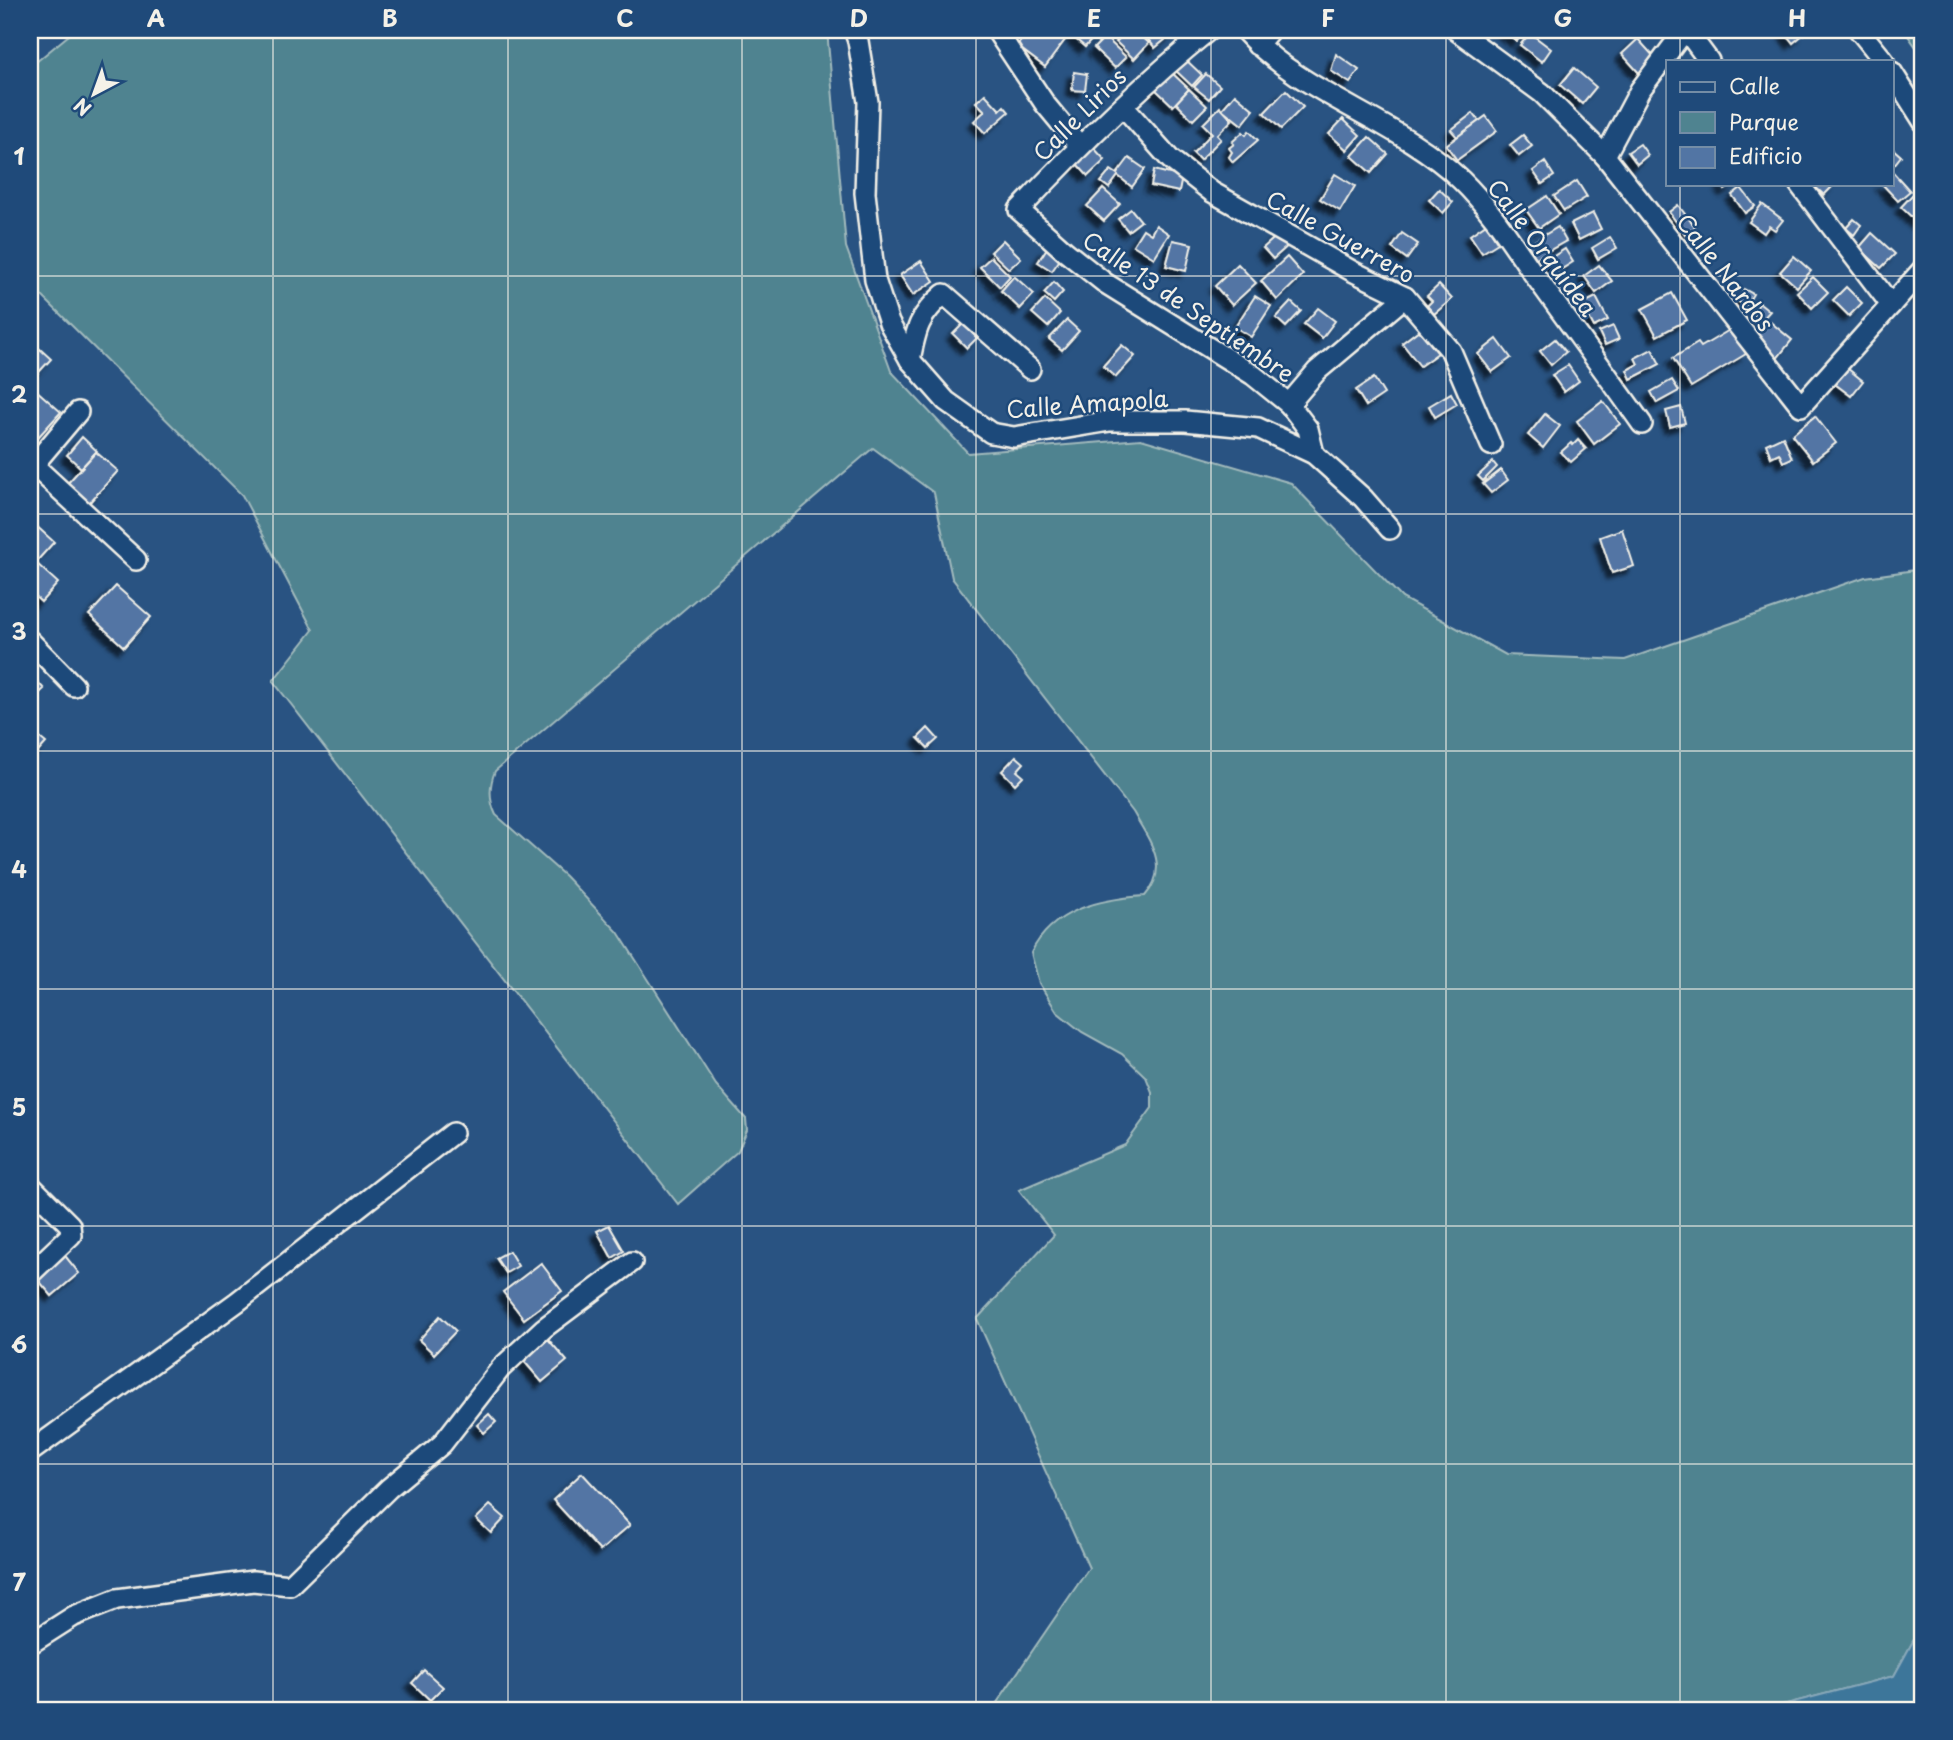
<svg xmlns="http://www.w3.org/2000/svg" width="1953" height="1740" viewBox="0 0 1953 1740" font-family="'Playpen Sans',sans-serif">
<style>
.green{fill:#4f8390;stroke:#a2babc;stroke-width:2}
.water{fill:#3e769a;stroke:#87a7b9;stroke-width:2}
.building{fill:#5275a4;stroke:#f4f1e8;stroke-width:2;filter:url(#shadow)}
.lines{fill:none;stroke-linecap:round;stroke-linejoin:round}
.minor-casing{stroke:#f4f1e8;stroke-width:24}
.minor{stroke:#1f4a7a;stroke-width:19}
.grid{fill:none;stroke:#f4f1e8;stroke-width:2;stroke-opacity:0.55}
.labels{text-anchor:middle;dominant-baseline:central;stroke-width:5;stroke-linejoin:round;paint-order:stroke}
.street-label{font-size:23px;fill:#f4f1e8;stroke:#1f4a7a}
.neatline{fill:none;stroke:#f4f1e8;stroke-width:2.5}
.grid-label{font-size:23px;text-anchor:middle;font-weight:bold;fill:#f4f1e8}
</style>
<defs>
<filter id="shadow"><feDropShadow dx="-6" dy="6" stdDeviation="2" flood-color="#0009"/></filter>
</defs>
<rect width="100%" height="100%" fill="#295382"/>
<filter id="ink" filterUnits="userSpaceOnUse"><feTurbulence type="fractalNoise" baseFrequency=".0143" numOctaves="2"/><feDisplacementMap in="SourceGraphic" scale="14" xChannelSelector="R" yChannelSelector="G"/><feConvolveMatrix kernelMatrix="1 2 1 2 8 2 1 2 1" color-interpolation-filters="sRGB"/></filter>
<g filter="url(#ink)">
<g class="green">
<path d="M75 30H827L846 247 891 371 968 453 1141 439 1291 483 1402 598 1506 655 1625 660 1865 577 1923 569V1623L1894 1676 1763 1710H992L1089 1568 977 1319 1054 1235 1019 1190 1125 1145 1152 1108V1092L1146 1077 1122 1054 1082 1032 1057 1012 1039 983 1031 953C1052 909 1100 899 1145 896 1171 867 1149 840 1133 812L952 578 934 493 873 448 495 771C489 786 489 801 496 815L565 876 618 932 716 1085 746 1119 747 1130 738 1151 678 1204 273 681 313 630 242 495 30 284V67Z"/>
<path d="M1904 30H1923V57Z"/>
</g>
<path class="water" d="M1923 1623V1710H1763L1894 1676Z"/>
<g class="building">
<path d="M1029 30H1059L1068 36 1045 67 1017 46Z"/>
<path d="M1078 30H1094L1098 33 1085 47 1072 36Z"/>
<path d="M1127 30H1134L1149 43 1134 59 1116 42Z"/>
<path d="M1144 30H1177L1155 48 1142 32Z"/>
<path d="M1502 30H1525L1517 41Z"/>
<path d="M1789 30H1800L1804 34 1793 43 1785 33Z"/>
<path d="M1530 33 1551 49 1542 62 1520 45Z"/>
<path d="M1105 37 1126 57 1115 68 1094 48Z"/>
<path d="M1638 39 1656 59 1640 74 1622 54Z"/>
<path d="M1336 54 1359 70 1350 83 1331 71Z"/>
<path d="M1183 57 1202 75 1192 86 1173 68Z"/>
<path d="M1574 68 1596 87 1582 104 1560 85Z"/>
<path d="M1169 70 1189 89 1173 106 1153 87Z"/>
<path d="M1074 72 1087 74 1085 91 1072 90Z"/>
<path d="M1206 74 1220 86 1209 99 1194 87Z"/>
<path d="M1189 89 1207 106 1193 120 1176 103Z"/>
<path d="M1286 90 1303 107 1281 129 1264 113Z"/>
<path d="M985 94 1000 110 1004 106 1009 112 985 133 974 121 985 111 976 102Z"/>
<path d="M1235 94 1254 110 1242 125 1222 109Z"/>
<path d="M1220 107 1232 120 1217 135 1221 139 1200 160 1193 153 1212 133 1203 124Z"/>
<path d="M1473 113 1479 121 1457 137 1451 130Z"/>
<path d="M1486 116 1497 131 1457 160 1446 145Z"/>
<path d="M1343 119 1360 135 1347 150 1329 134Z"/>
<path d="M1249 131 1258 140 1233 162 1229 157 1232 152 1229 148 1234 144 1232 142 1243 132 1246 135Z"/>
<path d="M1523 135 1532 146 1519 156 1510 145Z"/>
<path d="M1369 137 1388 154 1371 173 1352 156Z"/>
<path d="M1640 144 1648 155 1637 164 1628 152Z"/>
<path d="M1093 147 1105 160 1088 176 1076 163Z"/>
<path d="M1892 148 1901 156 1894 165 1892 163Z"/>
<path d="M1129 158 1145 169 1132 187 1118 176 1109 188 1101 182 1111 170 1117 174Z"/>
<path d="M1545 162 1554 176 1542 184 1533 171Z"/>
<path d="M1154 170 1182 177 1179 192 1151 186Z"/>
<path d="M1892 171 1910 191 1898 201 1882 184H1892Z"/>
<path d="M1335 174 1355 186 1340 211 1320 199Z"/>
<path d="M1577 181 1587 197 1564 211 1554 196Z"/>
<path d="M1721 184H1735L1725 190Z"/>
<path d="M1812 184H1835L1824 195Z"/>
<path d="M1741 188 1755 206 1745 213 1732 195Z"/>
<path d="M1103 189 1120 204 1104 221 1087 206Z"/>
<path d="M1439 189 1453 202 1443 213 1429 200Z"/>
<path d="M1913 194 1923 203V217L1918 223 1901 207Z"/>
<path d="M1547 196 1559 214 1539 228 1526 210Z"/>
<path d="M1762 204 1783 220 1775 230 1769 226 1764 233 1749 222Z"/>
<path d="M1678 205 1695 227 1685 234 1669 212Z"/>
<path d="M1131 209 1141 221 1128 231 1118 219Z"/>
<path d="M1593 213 1601 229 1579 240 1571 224Z"/>
<path d="M1854 219 1861 225 1854 235 1846 228Z"/>
<path d="M1486 224 1498 243 1482 253 1470 235Z"/>
<path d="M1156 225 1169 234 1154 258 1133 245 1143 229 1151 234Z"/>
<path d="M1558 227 1566 241 1536 258 1528 245Z"/>
<path d="M1280 233 1290 244 1273 259 1263 248Z"/>
<path d="M1402 233 1418 244 1407 259 1392 248Z"/>
<path d="M1872 233 1895 254 1881 268 1859 248Z"/>
<path d="M1610 237 1617 248 1598 259 1592 248Z"/>
<path d="M1003 240 1021 258 1009 269 991 252Z"/>
<path d="M1173 240 1192 244 1186 271 1166 266Z"/>
<path d="M1047 248 1061 258 1052 271 1038 262Z"/>
<path d="M1565 249 1573 262 1557 272 1549 259Z"/>
<path d="M1794 256 1811 271 1797 287 1780 272Z"/>
<path d="M991 257 1010 276 1000 287 980 267Z"/>
<path d="M1287 257 1303 275 1277 300 1261 281Z"/>
<path d="M921 261 934 281 913 295 900 275Z"/>
<path d="M1238 264 1256 283 1232 305 1215 286Z"/>
<path d="M1599 265 1612 281 1596 293 1584 276Z"/>
<path d="M1014 276 1034 294 1020 309 1001 291Z"/>
<path d="M1813 277 1828 292 1812 308 1797 292Z"/>
<path d="M1923 281V300L1911 286Z"/>
<path d="M1054 282 1063 292 1054 302 1044 293Z"/>
<path d="M1439 285 1452 299 1434 314 1427 306 1432 301 1427 296Z"/>
<path d="M1846 287 1862 303 1849 316 1833 300Z"/>
<path d="M1744 289 1753 294 1746 306 1737 301Z"/>
<path d="M1672 293 1687 320 1657 336 1642 309Z"/>
<path d="M1255 296 1271 306 1251 337 1235 327Z"/>
<path d="M1596 297 1608 320 1594 327 1582 304Z"/>
<path d="M1045 299 1060 313 1048 327 1032 313Z"/>
<path d="M1291 302 1301 311 1286 327 1276 318Z"/>
<path d="M1760 303 1770 311 1762 320 1752 313Z"/>
<path d="M1318 308 1335 321 1322 338 1304 324Z"/>
<path d="M1067 320 1079 331 1062 350 1049 339Z"/>
<path d="M1768 320 1792 340 1775 361 1750 340Z"/>
<path d="M963 324 977 338 967 348 953 334Z"/>
<path d="M1613 326 1619 339 1605 345 1599 332Z"/>
<path d="M1731 329 1746 354 1691 387 1673 358 1698 343 1701 347Z"/>
<path d="M1419 330 1438 353 1420 366 1402 343Z"/>
<path d="M1497 339 1511 358 1492 372 1478 354Z"/>
<path d="M1555 339 1566 352 1551 365 1540 351Z"/>
<path d="M1122 345 1135 356 1116 377 1103 366Z"/>
<path d="M40 349 51 359 39 372 30 363V360Z"/>
<path d="M1652 349 1660 364 1631 379 1627 370 1638 364 1635 358Z"/>
<path d="M1568 365 1579 381 1564 392 1552 375Z"/>
<path d="M1847 368 1863 381 1851 396 1835 384Z"/>
<path d="M1374 378 1384 394 1366 406 1356 390Z"/>
<path d="M1672 380 1679 391 1657 403 1651 392Z"/>
<path d="M35 389 61 412 30 446V395Z"/>
<path d="M1451 393 1457 404 1435 417 1429 406Z"/>
<path d="M1603 401 1620 424 1594 444 1577 421Z"/>
<path d="M1681 407 1685 423 1670 427 1666 411Z"/>
<path d="M1545 414 1560 426 1543 448 1528 435Z"/>
<path d="M1815 416 1836 443 1813 461 1792 435Z"/>
<path d="M1783 436 1792 458 1783 462 1779 453 1771 457 1766 444Z"/>
<path d="M82 437 97 451 81 468 67 455Z"/>
<path d="M1578 440 1586 449 1571 462 1561 452 1571 443 1573 445Z"/>
<path d="M96 452 118 471 88 504 66 485Z"/>
<path d="M1493 462 1497 467 1483 481 1478 476Z"/>
<path d="M1501 470 1508 480 1491 493 1483 484Z"/>
<path d="M33 523 54 542 36 562 30 556V526Z"/>
<path d="M1622 529 1634 566 1612 573 1600 537Z"/>
<path d="M35 562 58 583 41 602 30 592V568Z"/>
<path d="M116 586 151 617 124 647 89 615Z"/>
<path d="M35 679 44 689 30 702V684Z"/>
<path d="M928 728 938 739 928 748 918 738Z"/>
<path d="M35 734 46 743 30 761V739Z"/>
<path d="M1016 756 1024 763 1017 771 1023 776 1015 784 1002 771Z"/>
<path d="M609 1225 624 1251 612 1258 597 1231Z"/>
<path d="M509 1251 518 1266 506 1273 496 1258Z"/>
<path d="M62 1252 79 1273 52 1296 34 1275Z"/>
<path d="M541 1263 562 1291 524 1319 503 1292Z"/>
<path d="M440 1316 456 1331 434 1354 419 1340Z"/>
<path d="M548 1339 567 1361 542 1382 523 1360Z"/>
<path d="M489 1414 496 1422 484 1433 477 1425Z"/>
<path d="M582 1473 630 1525 600 1551 553 1500Z"/>
<path d="M490 1505 505 1518 491 1533 476 1519Z"/>
<path d="M424 1670 443 1687 430 1700 412 1683Z"/>
</g>
<g class="lines">
<defs>
<g id="minor">
<path d="M854 30 858 41 868 102 865 193 875 280 889 323 910 360 946 401 991 433 1014 437 1110 421H1185L1258 428 1314 454 1363 498 1390 529"/>
<path d="M996 30 1045 104 1079 145"/>
<path d="M1209 30C1141 85 1079 146 1019 210L1066 252 1105 283 1253 375 1289 404 1308 429 1314 454"/>
<path d="M1244 30C1301 95 1397 119 1461 180 1489 207 1511 241 1533 273 1569 323 1606 373 1642 424"/>
<path d="M1456 30 1542 93 1605 156 1801 406 1923 269"/>
<path d="M1686 30 1709 61"/>
<path d="M1859 30 1884 61"/>
<path d="M1257 45 1270 30"/>
<path d="M1892 72 1923 121"/>
<path d="M1123 106 1170 159 1212 192 1352 271 1405 297 1451 351 1491 445"/>
<path d="M1605 156 1640 90 1685 30"/>
<path d="M1799 184 1891 305"/>
<path d="M910 360C916 329 919 315 944 294L1030 369"/>
<path d="M1289 404 1317 371 1405 297"/>
<path d="M30 462 136 560"/>
<path d="M30 469 78 412"/>
<path d="M30 641 74 686"/>
<path d="M30 1185 70 1225 71 1235 30 1274"/>
<path d="M30 1452 237 1302 453 1133"/>
<path d="M30 1644 74 1616 117 1599 253 1581 290 1585 389 1488 442 1444 501 1368 544 1328 632 1262"/>
</g>
</defs>
<use href="#minor" class="minor-casing"/>
<use href="#minor" class="minor"/>
</g>
</g>
<path class="grid" d="M273 30V1710M508 30V1710M742 30V1710M976 30V1710M1211 30V1710M1446 30V1710M1680 30V61M1680 184V1710M30 276H1923M30 514H1923M30 751H1923M30 989H1923M30 1226H1923M30 1464H1923"/>
<g class="labels">
<g class="street-label">
<text transform="translate(1079 114) rotate(-45)">Calle Lirios</text>
<text transform="translate(1341 236) rotate(29)">Calle Guerrero</text>
<text transform="translate(1543 247) rotate(53)">Calle Orquídea</text>
<text transform="translate(1726 272) rotate(52)">Calle Nardos</text>
<text transform="translate(1189 306) rotate(34)">Calle 13 de Septiembre</text>
<text transform="translate(1087 403) rotate(-4)">Calle Amapola</text>
</g>
</g>
<rect width="1953" height="1740" fill="none" stroke="#1f4a7a" stroke-width="77"/>
<rect x="1666" y="60" width="228" height="126" fill="#1f4a7a" stroke="#748da6" stroke-width="2"/>
<rect x="1680" y="82" width="35" height="10" fill="#1f4a7a" stroke="#748da6" stroke-width="2"/>
<text x="1729" y="94" font-size="21" fill="#f4f1e8">Calle</text>
<rect x="1680" y="112" width="35" height="21" fill="#4f8390" stroke="#748da6" stroke-width="2"/>
<text x="1729" y="130" font-size="21" fill="#f4f1e8">Parque</text>
<rect x="1680" y="147" width="35" height="21" fill="#5275a4" stroke="#748da6" stroke-width="2"/>
<text x="1729" y="164" font-size="21" fill="#f4f1e8">Edificio</text>
<g transform="translate(94 94) rotate(221)" stroke="#1f4a7a" stroke-width="5" paint-order="stroke">
<path d="M0-5L12 26L0 18L-12 26Z" fill="#f4f1e8"/>
<text y="-10" font-size="19" font-weight="bold" text-anchor="middle" fill="#f4f1e8">N</text>
</g>
<rect x="38" y="38" width="1876" height="1664" class="neatline"/>
<g class="grid-label">
<text x="156" y="27">A</text>
<text x="390" y="27">B</text>
<text x="625" y="27">C</text>
<text x="859" y="27">D</text>
<text x="1094" y="27">E</text>
<text x="1328" y="27">F</text>
<text x="1563" y="27">G</text>
<text x="1797" y="27">H</text>
<text x="19" y="165">1</text>
<text x="19" y="403">2</text>
<text x="19" y="640">3</text>
<text x="19" y="878">4</text>
<text x="19" y="1116">5</text>
<text x="19" y="1353">6</text>
<text x="19" y="1591">7</text>
</g>
</svg>
